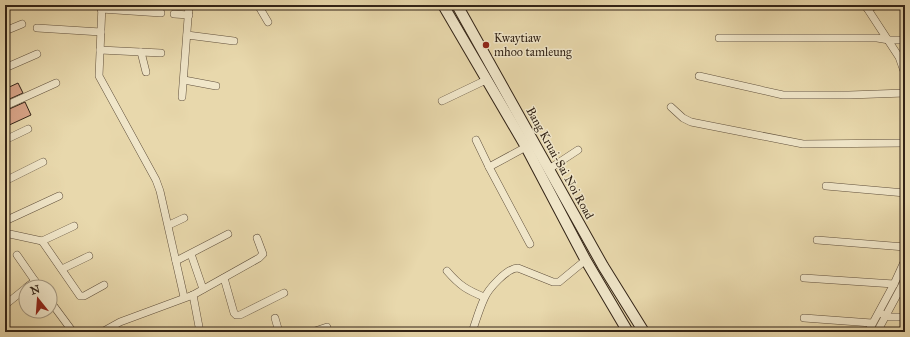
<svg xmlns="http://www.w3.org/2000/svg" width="910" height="337" viewBox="0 0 910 337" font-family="'IM FELL Great Primer',serif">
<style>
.building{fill:#d9a589;stroke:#322316}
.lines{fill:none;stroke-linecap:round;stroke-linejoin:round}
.minor-casing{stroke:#60503c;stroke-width:8}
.secondary-casing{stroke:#322316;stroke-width:12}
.minor{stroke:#f0e6c9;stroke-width:7}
.secondary{stroke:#f0e6c9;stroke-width:10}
.poi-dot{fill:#8f2418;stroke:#f0e6c9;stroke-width:1.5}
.labels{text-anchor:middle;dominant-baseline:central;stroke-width:3;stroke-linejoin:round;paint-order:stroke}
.poi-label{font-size:12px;fill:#322316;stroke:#f0e6c9;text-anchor:start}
.street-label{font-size:12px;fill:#322316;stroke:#f0e6c9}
</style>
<rect width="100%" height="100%" fill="#e8d8ac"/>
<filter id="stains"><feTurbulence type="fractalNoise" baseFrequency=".005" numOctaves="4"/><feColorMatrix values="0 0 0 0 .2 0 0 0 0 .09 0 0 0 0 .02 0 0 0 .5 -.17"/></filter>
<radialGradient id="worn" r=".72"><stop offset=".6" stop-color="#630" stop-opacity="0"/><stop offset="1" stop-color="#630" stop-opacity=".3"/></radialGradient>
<g class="building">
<path d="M18 83 23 93 5 101V89Z"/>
<path d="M25 102 31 115 5 127V111Z"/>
</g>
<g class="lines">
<defs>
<g id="minor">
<path d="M102 5 99 76 156 180 160 191 184 297"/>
<path d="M258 5 268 22"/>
<path d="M865 5 899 57 905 74"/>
<path d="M867 8 879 5"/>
<path d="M101 9 161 13"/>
<path d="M174 14 189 15"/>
<path d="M37 28 101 32"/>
<path d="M5 31 22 24"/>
<path d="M187 35 234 41"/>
<path d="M719 38H877L889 40H905"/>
<path d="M100 50 161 53"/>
<path d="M141 52 146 72"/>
<path d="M5 68 37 54"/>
<path d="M699 76 783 95H849L905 93"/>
<path d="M184 80 216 86"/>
<path d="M182 97 189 5"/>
<path d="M442 101 486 80"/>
<path d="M5 106 56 83"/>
<path d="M671 107 683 118 691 122 803 144 905 143"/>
<path d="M5 140 28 129"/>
<path d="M476 140 489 167"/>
<path d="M526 147 489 167 530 244"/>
<path d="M549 169 578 150"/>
<path d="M5 181 43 162"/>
<path d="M826 186 905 193"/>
<path d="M5 221 59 196"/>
<path d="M169 225 184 218"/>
<path d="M5 233 42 241 80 296H84L104 285"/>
<path d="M817 240 905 247"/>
<path d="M42 241 74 226"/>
<path d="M191 254 203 289"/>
<path d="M17 255 35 281"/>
<path d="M176 261 228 234"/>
<path d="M62 269 89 256"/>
<path d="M447 271C460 286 467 290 484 297"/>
<path d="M224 278 234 313 236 315H240L284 293"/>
<path d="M804 278 894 284"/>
<path d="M27 287 35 281 40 287"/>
<path d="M193 295 200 332"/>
<path d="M50 301 73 332"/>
<path d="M5 305 26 288"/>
<path d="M882 314 889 317H905"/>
<path d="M275 318 279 332"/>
<path d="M804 318 872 323"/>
<path d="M102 332 120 322 193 295 259 258 263 254 257 238"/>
<path d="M312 332 327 327"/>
<path d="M472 332C476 321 479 310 484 299 488 289 507 268 518 268L553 282H559L582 263 585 259"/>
<path d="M868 332 894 284 905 260"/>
<path d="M877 332 905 280"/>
</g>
<g id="secondary">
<path d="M443 5 526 147 585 259 628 332"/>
<path d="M457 5 603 266 644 332"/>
</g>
</defs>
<use href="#minor" class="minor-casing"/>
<use href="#secondary" class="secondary-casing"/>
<use href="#minor" class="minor"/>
<use href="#secondary" class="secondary"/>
</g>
<circle class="poi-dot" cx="486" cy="45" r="4"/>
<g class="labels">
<g class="poi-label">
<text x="494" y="38">Kwaytiaw<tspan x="494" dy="14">mhoo tamleung</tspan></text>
</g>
<g class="street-label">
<text transform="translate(560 163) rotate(61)">Bang Kruai-Sai Noi Road</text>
</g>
</g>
<rect width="910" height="337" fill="none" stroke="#e8d8ac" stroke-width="20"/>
<rect x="6" y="6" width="898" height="325" fill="none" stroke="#322316" stroke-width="2"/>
<rect x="10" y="10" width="890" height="317" fill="none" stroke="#322316"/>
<g transform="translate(38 299) rotate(343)"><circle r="19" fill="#f0e6c9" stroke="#a49881"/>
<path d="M0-3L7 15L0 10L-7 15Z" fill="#8f2418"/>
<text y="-6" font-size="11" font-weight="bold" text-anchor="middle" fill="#322316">N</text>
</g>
<rect width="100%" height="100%" filter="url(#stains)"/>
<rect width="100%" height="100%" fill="url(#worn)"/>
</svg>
